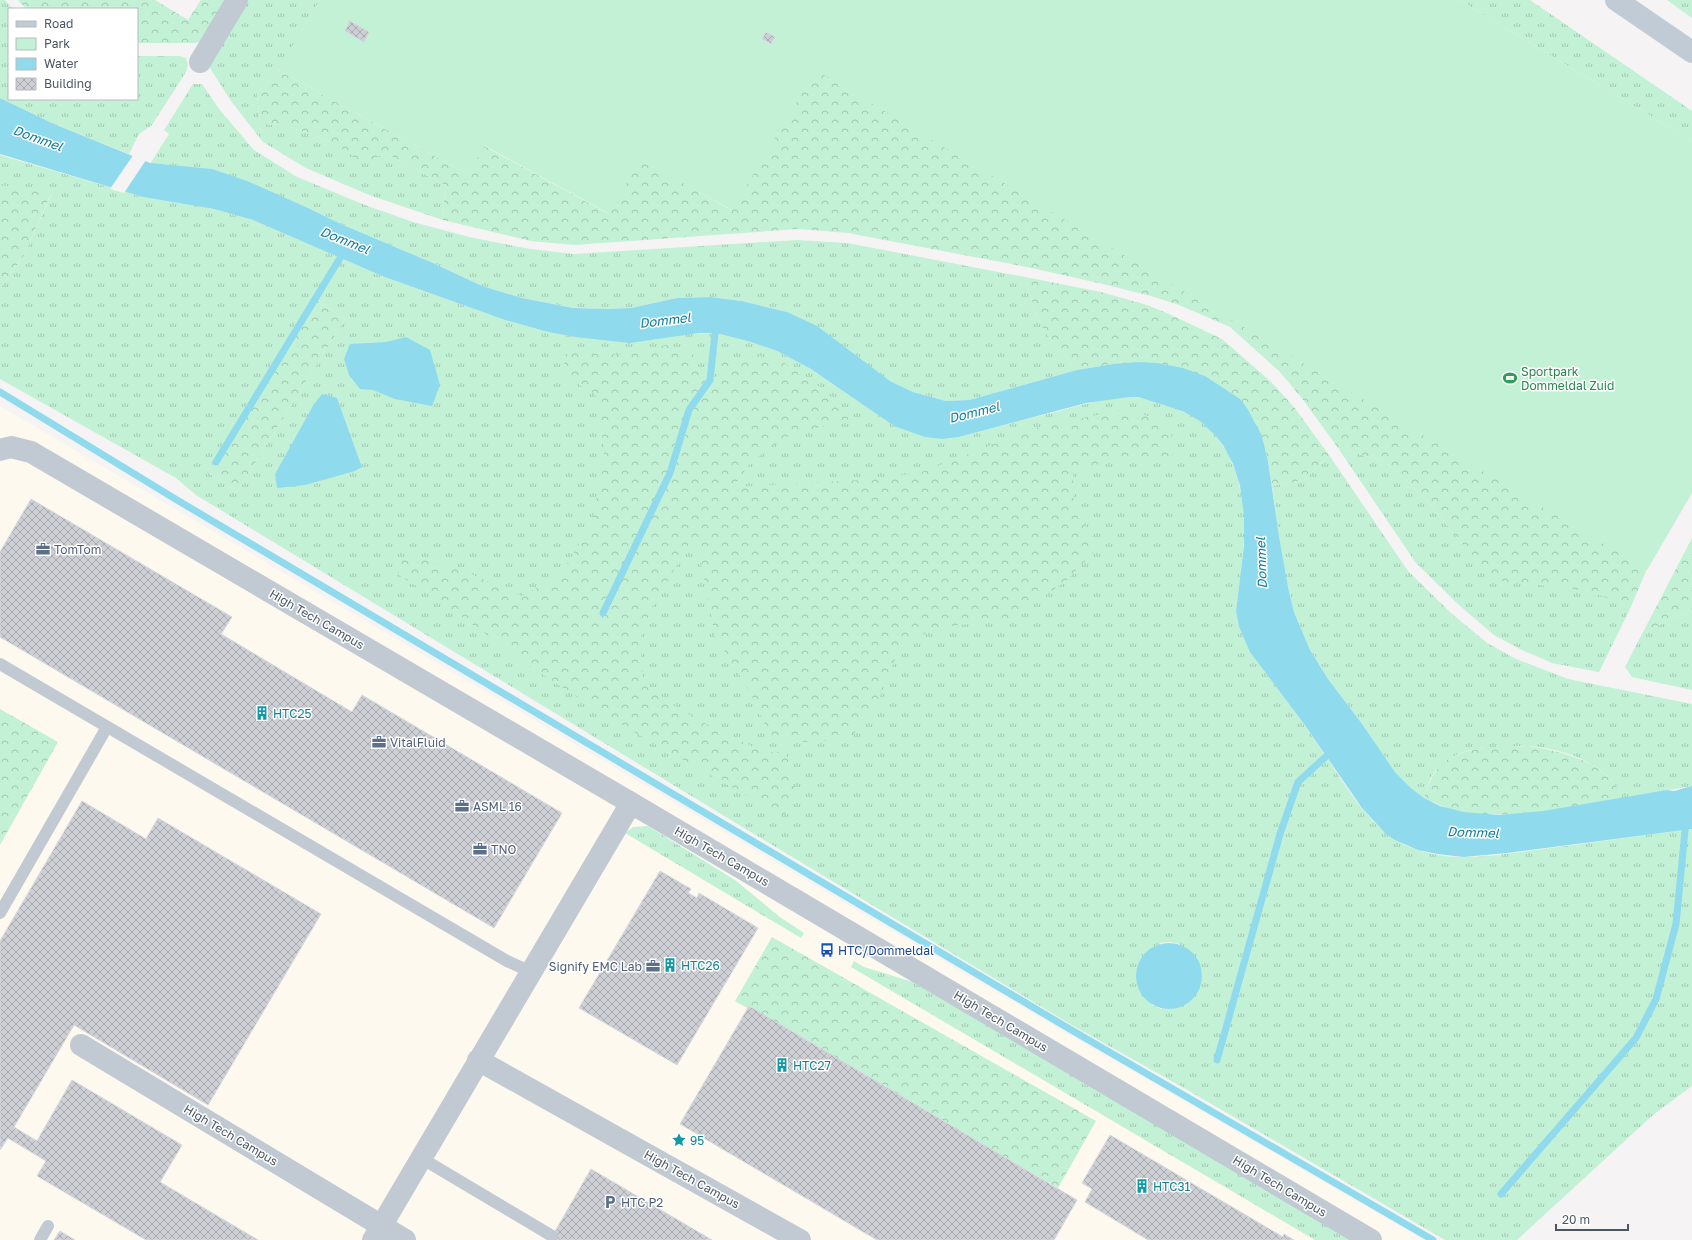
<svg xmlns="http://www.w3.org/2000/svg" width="1692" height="1240" viewBox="0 0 1692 1240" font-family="'Golos Text',sans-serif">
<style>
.commercial{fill:#fdf9ef}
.grass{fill:url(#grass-tufts);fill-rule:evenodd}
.forest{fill:url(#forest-crowns)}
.green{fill:#c3f1d5}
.water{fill:#90daee}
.pier{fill:#f5f3f3}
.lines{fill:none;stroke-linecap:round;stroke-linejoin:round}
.stream{stroke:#90daee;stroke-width:7}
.building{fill:url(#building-cross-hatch);stroke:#d7d9de}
.service{stroke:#c1cad2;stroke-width:12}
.minor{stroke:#c1cad2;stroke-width:22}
.tertiary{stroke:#c1cad2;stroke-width:22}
.secondary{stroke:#c1cbd6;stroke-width:22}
.labels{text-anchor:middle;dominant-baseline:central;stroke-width:3;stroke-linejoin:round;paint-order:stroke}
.leisure-label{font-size:12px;fill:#27864d;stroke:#fff;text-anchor:start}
.service-label{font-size:12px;fill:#4e5e75;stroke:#fff;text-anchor:start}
.street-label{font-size:12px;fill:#4a5661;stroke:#fff}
.culture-label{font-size:12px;fill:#0d838f;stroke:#fff;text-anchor:start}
.transit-label{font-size:12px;fill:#164399;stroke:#fff;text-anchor:start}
.water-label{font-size:13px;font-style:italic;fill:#0c7c9b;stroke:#fff}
</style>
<defs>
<pattern id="grass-tufts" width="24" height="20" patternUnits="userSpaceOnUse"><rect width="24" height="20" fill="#c3f1d5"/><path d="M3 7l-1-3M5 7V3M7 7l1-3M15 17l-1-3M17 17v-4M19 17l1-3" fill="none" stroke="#a0c6b0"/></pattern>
<pattern id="forest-crowns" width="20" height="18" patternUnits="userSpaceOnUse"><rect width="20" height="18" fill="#c3f1d5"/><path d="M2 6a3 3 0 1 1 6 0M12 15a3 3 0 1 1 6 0" fill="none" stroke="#a0c6b0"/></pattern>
<pattern id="building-cross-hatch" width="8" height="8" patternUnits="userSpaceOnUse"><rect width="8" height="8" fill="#cdcfd5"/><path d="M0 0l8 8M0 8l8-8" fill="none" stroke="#a8abb0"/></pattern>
</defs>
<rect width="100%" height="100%" fill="#f5f3f3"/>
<path class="commercial" d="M0 406 1066 1033 1424 1240H0Z"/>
<g class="grass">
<path d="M0 0H5L13 9H9V99H137V56H180L186 58 188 65 186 72 152 125 139 134 129 154 54 124 0 98Z"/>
<path d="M247 0H320L275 76 257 92 260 124 284 125 327 140 364 162 385 153 445 185 443 220 369 195 306 168 263 142 231 101 208 65Z"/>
<path d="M1459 0H1530L1692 111V141Z"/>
<path d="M1667 0H1692V18Z"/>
<path d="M193 84H202L219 109 254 150 297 177 365 205 413 222 469 237 530 249 574 254 797 240 847 243 1025 277 1035 311 1044 331 1077 370 969 400 946 401 913 392 890 381 787 312 742 301 710 297 677 298 631 308 607 309 573 308 522 298 482 286 433 263 341 224 308 208 150 164 169 134 164 130Z"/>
<path d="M0 155 143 197 214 209 253 220 382 276 505 320 548 332 575 337 716 333 751 342 777 351 811 369 894 426 943 439 959 437C991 429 1023 420 1055 412 1078 406 1108 396 1131 397 1143 397 1156 402 1167 406 1178 410 1190 414 1200 421 1229 442 1240 478 1244 512 1246 534 1242 557 1240 579 1238 595 1234 610 1239 626 1247 651 1265 671 1280 692 1296 713 1311 734 1325 755 1350 792 1374 836 1418 850 1462 865 1513 852 1558 847 1602 841 1647 835 1692 829V1086L1653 1115 1517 1240H1445L1184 1088 1070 1024 754 834 196 495 176 478 0 379V289L24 255 51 195 0 185ZM315 299 345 319 237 492 207 472ZM337 398 362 467 275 474 310 413ZM1170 942 1179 944 1202 973 1201 983 1198 992 1171 1009H1161L1152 1005 1160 943Z"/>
<path d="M1338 448 1386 462 1425 498 1462 544 1503 581 1580 589 1616 600 1630 609 1599 672 1552 663 1522 650 1494 635 1460 606 1416 563Z"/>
<path d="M1329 455 1408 571 1451 613 1487 643 1516 659 1568 679 1692 704V786L1623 798C1608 763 1564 749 1529 746 1519 746 1508 747 1498 748 1483 748 1463 749 1451 758 1446 762 1438 767 1434 772 1429 779 1427 790 1424 798L1411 788 1395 772 1360 721 1328 679 1310 650 1294 612 1289 592 1279 536 1272 486 1304 480Z"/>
<path d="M1692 611V690L1632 677 1625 667 1642 634 1672 618Z"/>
<path d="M648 826 735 880 780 917 804 933 801 938 625 833 633 827Z"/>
<path d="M854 961 864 967 913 982 1352 1240H1315L851 967Z"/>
</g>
<g class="forest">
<path d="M18 0H155L188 20 201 0H230L205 40 195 43H137V9H26Z"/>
<path d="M760 36 1649 564 1630 609C1589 583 1540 588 1494 580L1462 544 1425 498 1386 462 1338 448 1304 401 1280 372 1230 327 1179 305 1151 296 1103 284 1027 267 848 233 798 229 574 245 531 241 443 220 445 185 385 153 364 163 327 140 284 125 260 124 257 92 275 76 278 70 467 174 484 146 607 213 641 159 731 210Z"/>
<path d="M0 185 51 194 24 255 0 289Z"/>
<path d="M1025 277 1101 292 1147 305 1167 313 1222 339 1269 380 1294 407 1329 455 1304 480 1272 486 1268 461 1262 436 1113 364 1077 370 1044 331 1035 311Z"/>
<path d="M315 299 345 319 237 492 207 472Z"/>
<path d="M666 345 693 354 710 393 725 359 759 356 783 362 826 391 850 419 788 436 751 462 733 487 861 480 919 473 972 453 1030 429 1125 409 1171 423 1172 457 1117 458 1073 473 1074 506 1098 547 1066 581 1012 618 945 627 903 640 878 701 849 740 801 742 769 734 750 692 715 636 700 558 693 538 650 611 640 640 643 682 652 693 717 730 764 752H786L797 800 783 815C707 774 630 732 557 684 503 649 453 607 397 574L405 555 462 570 521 596 559 577 592 523 604 454 600 414 595 394 561 374 568 352 618 355Z"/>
<path d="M1692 538V611L1672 618 1642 634Z"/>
<path d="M0 709 58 742 0 845Z"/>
<path d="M1528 746C1564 752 1607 761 1623 798 1571 807 1517 820 1464 812 1450 810 1437 804 1424 798 1427 790 1430 779 1435 772 1455 744 1498 748 1528 746Z"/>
<path d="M772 937 1096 1121 1058 1188 735 1001Z"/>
</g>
<path class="green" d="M320 0H1459L1692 141V493L1647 570 816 70 732 210 641 160 608 213 485 146 467 174 278 70Z"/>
<g class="water">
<path d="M0 98 54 124 150 163 212 169 247 181 308 208 341 224 433 263 482 286 522 298 573 308 607 309 631 308 677 298 710 297 742 301 787 312 817 326 890 381 913 392 946 401 969 400 1077 370 1113 364 1139 362 1157 363 1183 368 1205 376 1240 399 1247 408 1262 436 1268 461 1279 536 1289 592 1294 612 1310 650 1328 679 1360 721 1395 772 1411 788 1424 798 1440 806 1464 812 1499 815 1543 811 1667 790 1674 791 1692 786V829L1507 853 1464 857 1437 854 1418 850 1395 840 1386 834 1362 808 1304 724 1250 652 1239 627 1236 611 1244 545V516L1240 486 1233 464 1223 445 1215 435 1200 421 1184 412 1161 404 1138 397H1129L1086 403 959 437 943 439 925 437 894 426 811 369 777 351 751 342 716 333H699L630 343 575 337 548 332 505 320 382 276 253 220 214 209 143 197 0 154Z"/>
<path d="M406 337 430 350 440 385 432 406 395 399 373 390 360 389 349 375 344 359 350 344 386 342Z"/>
<path d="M322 394 337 398 362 467 355 471 305 485 277 488 275 474 314 404Z"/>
<circle cx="1169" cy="976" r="33"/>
</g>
<path class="pier" d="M134 154 146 160 124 193 110 189Z"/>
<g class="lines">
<g class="stream">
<path d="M0 392 177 500 1068 1028 1433 1240"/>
<path d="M216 462 340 258"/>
<path d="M603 613 670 473 689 410 710 380 716 324"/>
<path d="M1217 1060 1280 834 1298 782 1332 751"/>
<path d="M1501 1194 1636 1038 1656 999 1676 924 1686 820"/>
</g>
</g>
<g class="building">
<path d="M350 21 369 32 364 42 345 31Z"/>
<path d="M766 32 775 37 771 44 762 39Z"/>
<path d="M31 499 232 617 221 634 352 712 362 695 562 813 494 928 0 637V552Z"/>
<path d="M82 801 146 839 158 818 321 914 208 1105 74 1025 14 1127 37 1141 72 1080 182 1145 160 1182 258 1240H146L37 1176 46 1161 8 1138 0 1150V941Z"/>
<path d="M660 871 691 889 688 893 697 898 699 893 758 928 677 1065 579 1008Z"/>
<path d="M749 1006 1077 1200 1054 1240H877L680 1124Z"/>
<path d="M1110 1135 1283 1237 1284 1234 1294 1240H1148L1085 1202 1092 1189 1082 1183Z"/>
<path d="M591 1169 712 1240H550Z"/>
<path d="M60 1231 75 1240H54Z"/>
</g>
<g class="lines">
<g class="service">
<path d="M0 664 507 961 531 972"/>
<path d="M0 913 107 727"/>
<path d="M421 1158 552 1236"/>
<path d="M40 1240 48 1226"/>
</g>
<g class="minor">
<path d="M200 62 237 0"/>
<path d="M81 1045 405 1240"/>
<path d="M478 1060 800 1240"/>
<path d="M373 1240 631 803"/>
</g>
<path class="tertiary" d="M0 450 11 447 31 452 631 803 1371 1240"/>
<path class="secondary" d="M1616 0 1692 52"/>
</g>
<defs>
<symbol id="stadium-bare" viewBox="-9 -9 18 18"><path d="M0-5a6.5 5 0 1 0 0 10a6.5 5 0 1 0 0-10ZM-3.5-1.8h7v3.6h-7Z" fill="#2e9e5b" stroke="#fff" stroke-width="2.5" paint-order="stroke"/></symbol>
<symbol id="office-bare" viewBox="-9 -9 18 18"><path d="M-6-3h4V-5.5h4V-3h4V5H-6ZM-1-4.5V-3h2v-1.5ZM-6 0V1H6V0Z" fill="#5c6f8a" stroke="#fff" stroke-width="2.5" paint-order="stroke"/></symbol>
<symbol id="building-bare" viewBox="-9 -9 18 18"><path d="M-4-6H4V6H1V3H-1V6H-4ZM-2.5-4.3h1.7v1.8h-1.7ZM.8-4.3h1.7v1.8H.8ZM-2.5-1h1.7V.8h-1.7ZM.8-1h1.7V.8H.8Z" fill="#0f9aa8" stroke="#fff" stroke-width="2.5" paint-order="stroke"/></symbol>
<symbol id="bus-bare" viewBox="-9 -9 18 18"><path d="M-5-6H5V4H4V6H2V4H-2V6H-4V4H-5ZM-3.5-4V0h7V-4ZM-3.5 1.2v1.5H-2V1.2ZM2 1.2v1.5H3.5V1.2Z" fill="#1a4fb4" stroke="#fff" stroke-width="2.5" paint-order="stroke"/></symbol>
<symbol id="sight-bare" viewBox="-9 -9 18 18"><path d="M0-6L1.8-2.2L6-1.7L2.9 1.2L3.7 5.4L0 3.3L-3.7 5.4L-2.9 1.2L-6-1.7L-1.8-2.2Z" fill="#0f9aa8" stroke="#fff" stroke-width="2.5" paint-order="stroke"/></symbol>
<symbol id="parking-bare" viewBox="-9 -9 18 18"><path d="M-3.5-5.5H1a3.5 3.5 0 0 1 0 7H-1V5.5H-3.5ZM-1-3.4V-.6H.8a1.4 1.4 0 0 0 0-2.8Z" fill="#5c6f8a" stroke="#fff" stroke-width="2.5" paint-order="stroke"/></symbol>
</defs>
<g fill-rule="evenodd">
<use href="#stadium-bare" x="1500" y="368" width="20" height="20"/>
<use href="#office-bare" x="33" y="539" width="20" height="20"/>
<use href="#building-bare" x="252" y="703" width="20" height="20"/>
<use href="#office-bare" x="369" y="732" width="20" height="20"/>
<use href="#office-bare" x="452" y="796" width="20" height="20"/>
<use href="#office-bare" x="470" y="839" width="20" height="20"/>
<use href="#bus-bare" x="817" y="940" width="20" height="20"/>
<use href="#building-bare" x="660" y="955" width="20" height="20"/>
<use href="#office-bare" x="643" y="956" width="20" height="20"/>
<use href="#building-bare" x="772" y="1055" width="20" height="20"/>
<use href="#sight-bare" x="669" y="1130" width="20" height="20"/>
<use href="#building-bare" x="1132" y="1176" width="20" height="20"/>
<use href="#parking-bare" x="600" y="1192" width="20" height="20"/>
</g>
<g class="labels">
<g class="leisure-label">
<text x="1521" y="371">Sportpark<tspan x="1521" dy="14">Dommeldal Zuid</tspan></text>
</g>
<g class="service-label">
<text x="54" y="549">TomTom</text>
<text x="390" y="742">VitalFluid</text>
<text x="473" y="806">ASML 16</text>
<text x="491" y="849">TNO</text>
<text x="642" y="966" text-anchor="end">Signify EMC Lab</text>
<text x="621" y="1202">HTC P2</text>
</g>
<g class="street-label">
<text transform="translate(317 619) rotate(30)">High Tech Campus</text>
<text transform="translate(722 856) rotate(30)">High Tech Campus</text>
<text transform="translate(1001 1021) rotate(31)">High Tech Campus</text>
<text transform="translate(231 1135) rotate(31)">High Tech Campus</text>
<text transform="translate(692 1179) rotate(29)">High Tech Campus</text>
<text transform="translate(1280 1186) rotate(31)">High Tech Campus</text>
</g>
<g class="culture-label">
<text x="273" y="713">HTC25</text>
<text x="681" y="965">HTC26</text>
<text x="793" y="1065">HTC27</text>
<text x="690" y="1140">95</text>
<text x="1153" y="1186">HTC31</text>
</g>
<g class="transit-label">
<text x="838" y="950">HTC/Dommeldal</text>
</g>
<g class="water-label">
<text transform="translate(38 138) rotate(20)">Dommel</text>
<text transform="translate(345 240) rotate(22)">Dommel</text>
<text transform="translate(665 320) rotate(-7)">Dommel</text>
<text transform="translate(974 412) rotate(-14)">Dommel</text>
<text transform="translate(1261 563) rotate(-92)">Dommel</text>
<text transform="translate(1473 832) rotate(2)">Dommel</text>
</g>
</g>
<rect x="8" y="8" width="130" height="92" fill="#ffffff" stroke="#b7bbc0"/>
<rect x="16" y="21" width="20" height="6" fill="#c1cbd6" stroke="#b7bbc0"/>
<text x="44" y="28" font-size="12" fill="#4a5661">Road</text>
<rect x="16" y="38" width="20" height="12" fill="#c3f1d5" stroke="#b7bbc0"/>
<text x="44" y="48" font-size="12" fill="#4a5661">Park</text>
<rect x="16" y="58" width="20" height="12" fill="#90daee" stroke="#b7bbc0"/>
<text x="44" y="68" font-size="12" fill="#4a5661">Water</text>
<rect x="16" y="78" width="20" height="12" fill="url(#building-cross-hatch)" stroke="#b7bbc0"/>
<text x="44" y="88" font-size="12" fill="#4a5661">Building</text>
<path d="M1556 1224v6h72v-6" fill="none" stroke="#4a5661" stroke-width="2"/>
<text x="1562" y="1224" font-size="12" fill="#4a5661" stroke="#ffffff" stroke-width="3" paint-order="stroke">20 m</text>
</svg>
